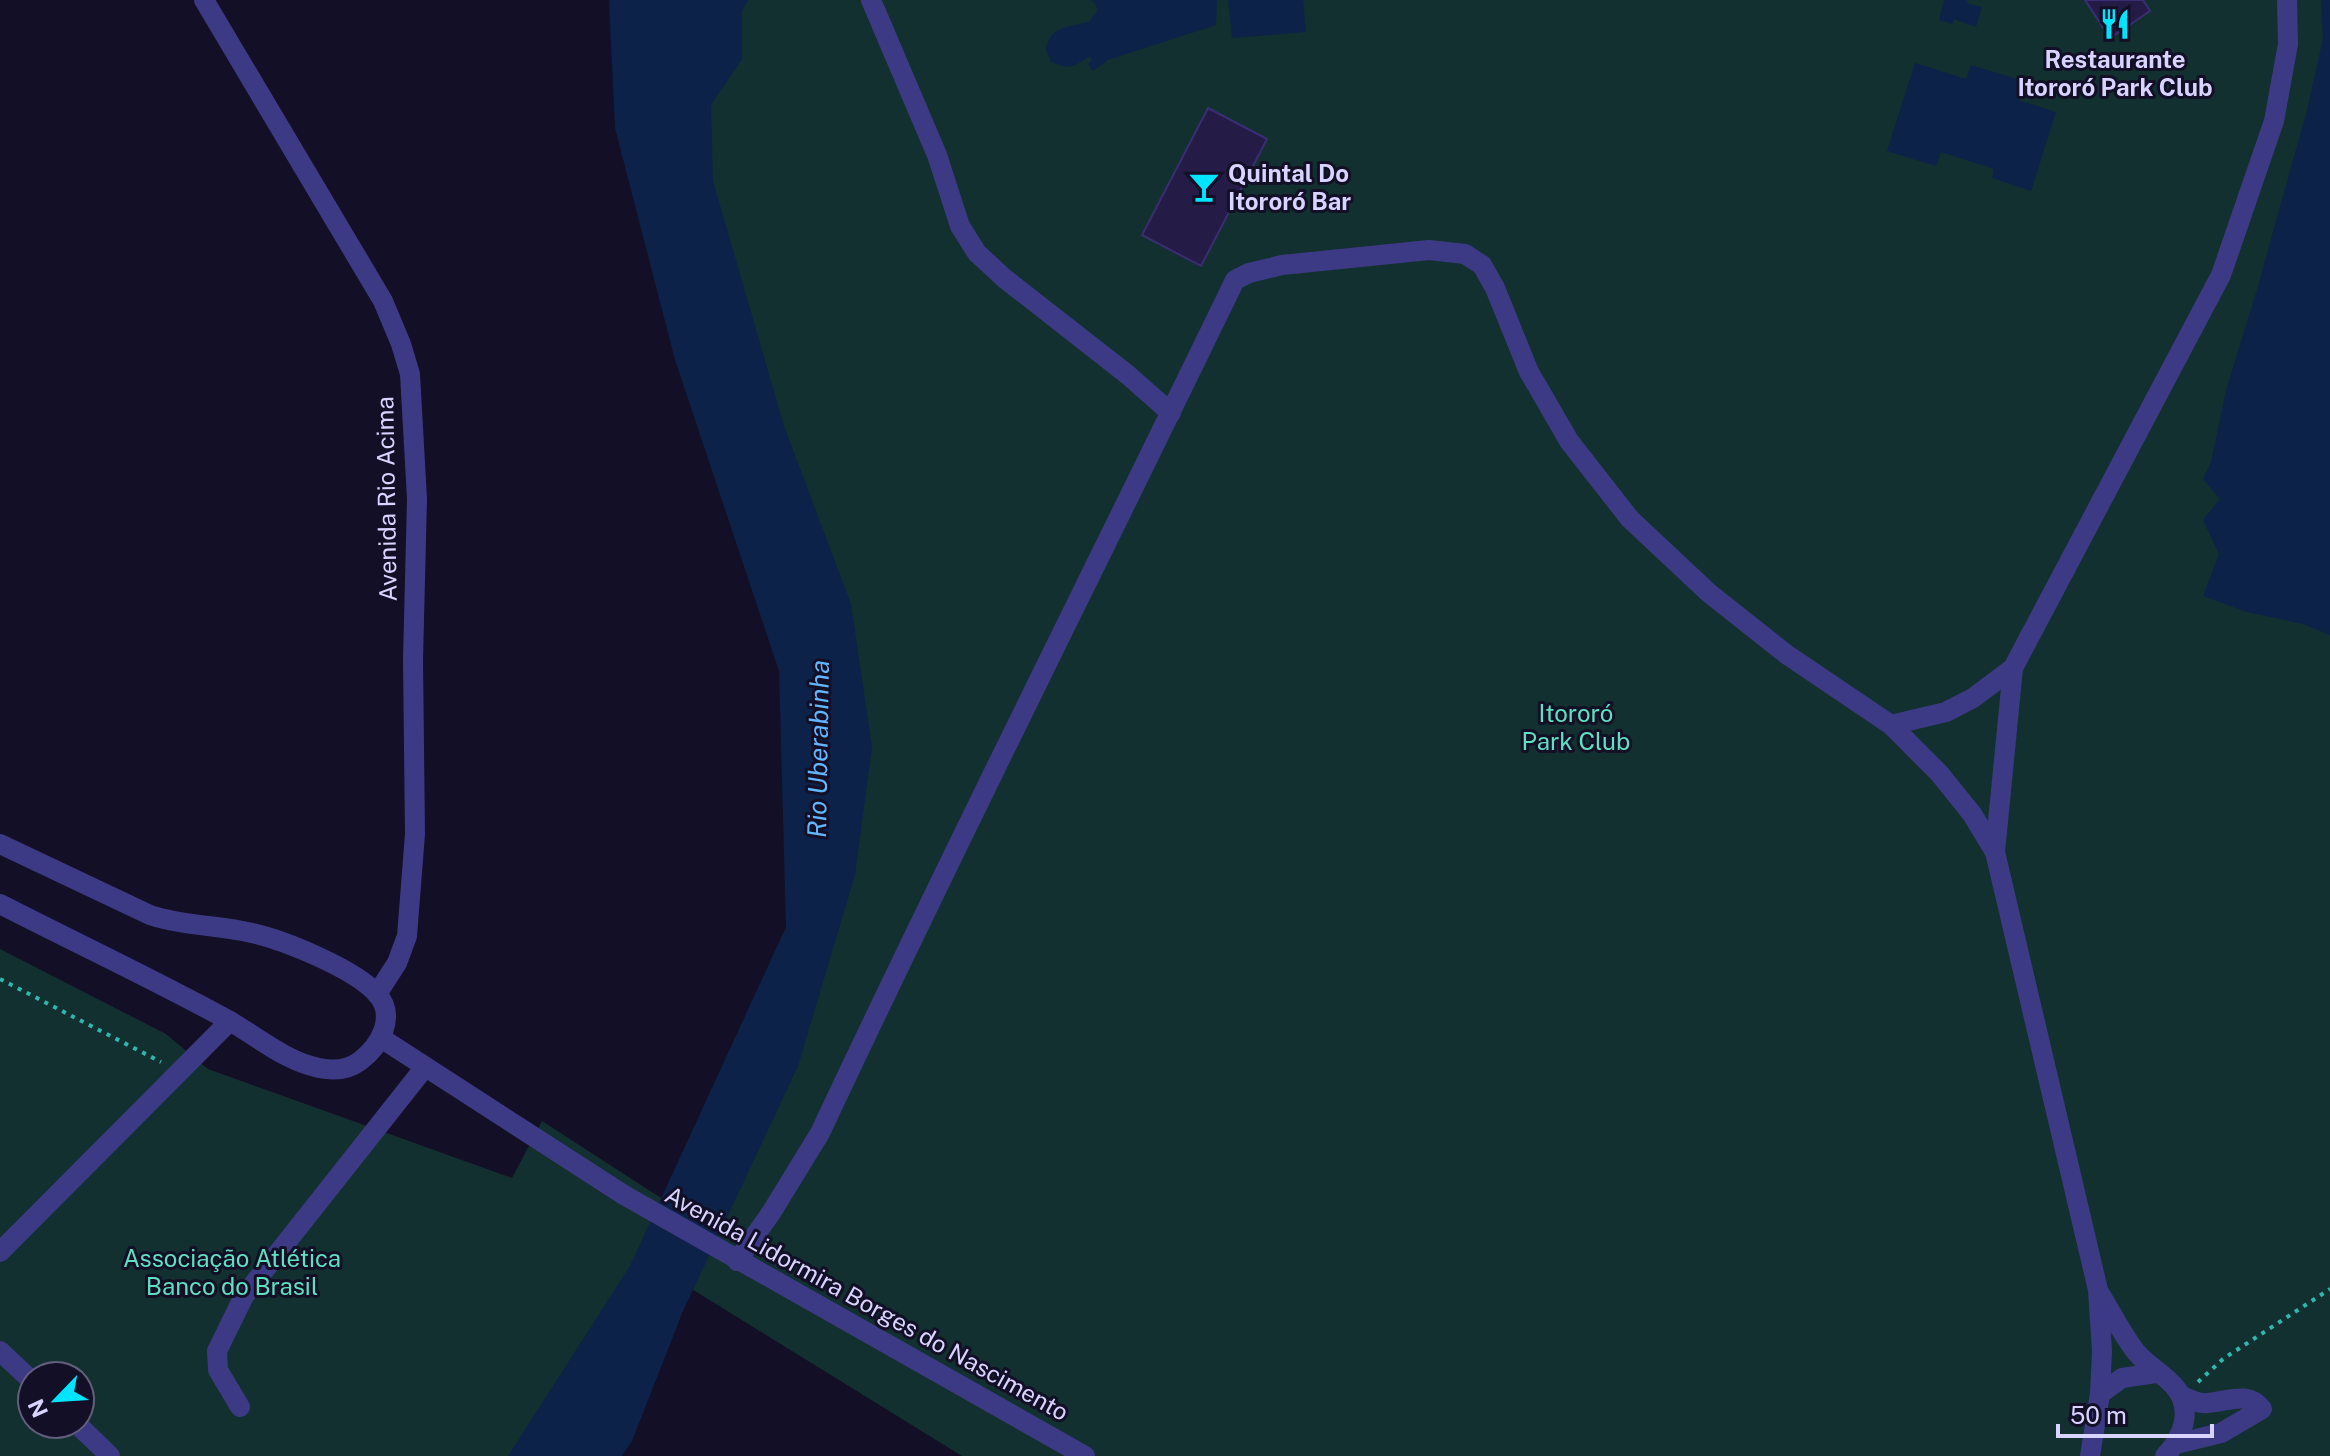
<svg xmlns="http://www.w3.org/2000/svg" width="2330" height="1456" viewBox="0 0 2330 1456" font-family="'Public Sans',sans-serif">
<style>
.green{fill:#12302f;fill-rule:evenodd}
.water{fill:#0c2248}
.building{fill:#241b47;stroke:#3b2d73;stroke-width:2}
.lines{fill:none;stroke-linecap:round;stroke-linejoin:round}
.path{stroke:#2fb8b0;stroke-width:4;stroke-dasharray:4 6;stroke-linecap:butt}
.minor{stroke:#3d3a85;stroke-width:20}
.labels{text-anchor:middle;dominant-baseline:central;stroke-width:6;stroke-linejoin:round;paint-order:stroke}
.poi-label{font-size:24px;font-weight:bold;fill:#d9d4ff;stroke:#130f26}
.street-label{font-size:24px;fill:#d9d4ff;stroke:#130f26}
.park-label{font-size:24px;fill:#5fe0c0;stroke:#130f26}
.water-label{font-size:26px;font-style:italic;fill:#62b6ff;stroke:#130f26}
</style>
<rect width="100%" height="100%" fill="#130f26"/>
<path class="green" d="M663 0H2330V1456H962L648 1262 542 1456H0V949L166 1034 208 1069 512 1178 542 1121 675 1207 824 916ZM32 1376H80V1424H32Z"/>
<g class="water">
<path d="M609 0H748L742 11V59L711 105 713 181 784 426 851 604 872 747 855 875 798 1066 683 1311 632 1441 622 1456H508L630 1266 786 927 779 671 675 360 615 128Z"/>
<path d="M1091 0H1217L1216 25 1108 60 1093 71 1088 64 1092 60 1090 56C1073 67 1071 70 1051 62L1046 50C1049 26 1069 27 1089 22L1097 11 1096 5Z"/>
<path d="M1228 0H1303L1306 32 1232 38Z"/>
<path d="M1944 0H1966L1969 4 1982 7 1976 27 1954 19 1952 24 1939 20Z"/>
<path d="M2321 0H2330V635L2303 624 2247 612 2203 596 2219 554 2203 520 2220 499 2203 479 2211 462 2226 390 2256 293 2307 110 2323 39Z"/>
<path d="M1915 63 1966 79 1971 65 2023 81 2018 100 2056 112 2031 191 1992 178 1994 169 1941 152 1936 166 1887 151Z"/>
</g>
<g class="building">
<path d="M2085 0H2143L2150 11 2110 38Z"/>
<path d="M1208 108 1267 139 1201 266 1142 235Z"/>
</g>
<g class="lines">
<g class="path">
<path d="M0 979 161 1062"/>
<path d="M2198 1382 2223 1359 2330 1289"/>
</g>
<g class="minor">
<path d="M204 0 383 301 401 344 410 374 417 499 413 660 415 834 407 936 397 963 377 994"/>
<path d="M871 0 937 155 960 226 977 253 1004 278 1128 375 1171 413"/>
<path d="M1891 725 1946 712 1973 698 2013 668"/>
<path d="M0 844 150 915C183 926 218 925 252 933 284 940 355 969 377 994 397 1016 380 1046 360 1061 348 1070 333 1071 319 1068 285 1061 258 1037 228 1020 153 979 76 943 0 904"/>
<path d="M381 1038 624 1195 1085 1456"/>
<path d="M0 1252 230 1021"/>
<path d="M737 1261 771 1213 820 1133C954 847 1097 565 1235 280L1249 273 1282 265 1429 250 1465 254 1482 265 1495 288 1529 372 1539 389 1569 441 1630 519 1709 593 1786 654 1891 725 1939 773 1972 814 1995 852"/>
<path d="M2100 1294C2112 1313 2122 1334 2136 1352 2147 1365 2162 1373 2173 1385 2194 1407 2184 1436 2165 1456"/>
<path d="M0 1351 32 1381"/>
<path d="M2100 1394 2122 1378 2156 1373"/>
<path d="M240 1407 218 1370 217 1351 244 1296 425 1067"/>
<path d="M77 1424 110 1456"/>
<path d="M2176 1444 2221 1433 2262 1409C2248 1390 2227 1402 2207 1403 2198 1404 2190 1399 2182 1396"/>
<path d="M2090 1456 2100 1394 2102 1351 2098 1290 1995 852 2013 668 2221 275 2274 121 2288 44 2287 0"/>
</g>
</g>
<defs>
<symbol id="restaurant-bare" viewBox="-9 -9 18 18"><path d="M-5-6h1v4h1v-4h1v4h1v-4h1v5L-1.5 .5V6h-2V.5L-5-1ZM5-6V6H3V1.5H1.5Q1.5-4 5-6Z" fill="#00e5ff" stroke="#130f26" stroke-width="2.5" paint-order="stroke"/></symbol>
<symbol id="bar-bare" viewBox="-9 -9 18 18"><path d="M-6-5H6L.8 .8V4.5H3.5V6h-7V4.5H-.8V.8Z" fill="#00e5ff" stroke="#130f26" stroke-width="2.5" paint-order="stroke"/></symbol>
</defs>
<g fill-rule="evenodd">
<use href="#restaurant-bare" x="2093" y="2" width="44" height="44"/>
<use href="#bar-bare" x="1182" y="165" width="44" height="44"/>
</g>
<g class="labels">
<g class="poi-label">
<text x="2115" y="59">Restaurante<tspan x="2115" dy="28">Itororó Park Club</tspan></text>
<text x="1228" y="173" text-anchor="start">Quintal Do<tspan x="1228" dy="28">Itororó Bar</tspan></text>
</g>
<g class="street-label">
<text transform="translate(386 499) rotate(-91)">Avenida Rio Acima</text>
<text transform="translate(867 1303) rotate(29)">Avenida Lidormira Borges do Nascimento</text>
</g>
<g class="park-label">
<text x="1576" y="713">Itororó<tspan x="1576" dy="28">Park Club</tspan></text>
<text x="232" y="1258">Associação Atlética<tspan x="232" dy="28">Banco do Brasil</tspan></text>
</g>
<g class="water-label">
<text transform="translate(818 749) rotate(-89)">Rio Uberabinha</text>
</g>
</g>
<g transform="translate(56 1400) rotate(245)"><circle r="38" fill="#130f26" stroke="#625e7d" stroke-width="2"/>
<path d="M0-6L14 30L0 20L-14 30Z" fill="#00e5ff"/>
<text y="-12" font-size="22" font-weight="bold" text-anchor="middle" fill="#d9d4ff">N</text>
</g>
<path d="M2058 1424v12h154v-12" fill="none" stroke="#d9d4ff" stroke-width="4"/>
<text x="2070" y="1424" font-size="24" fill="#d9d4ff" stroke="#130f26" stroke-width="6" paint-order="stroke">50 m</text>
</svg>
